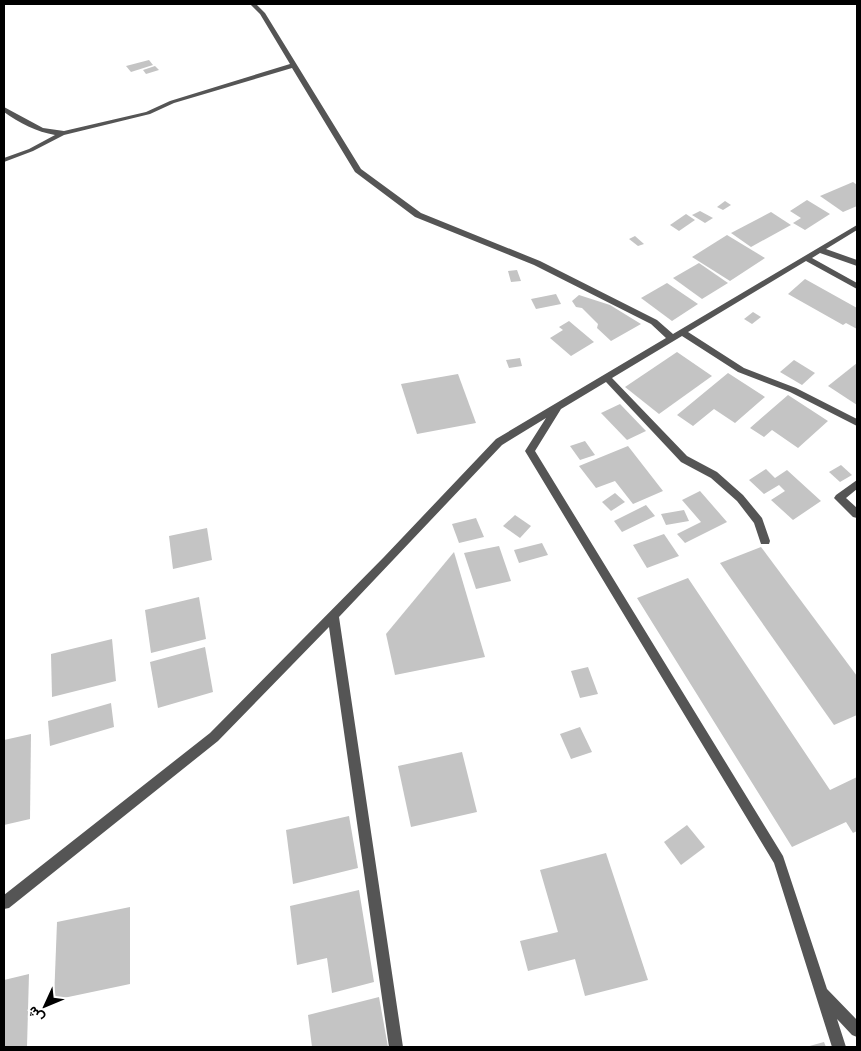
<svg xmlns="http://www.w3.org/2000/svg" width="861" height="1051" viewBox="0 0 861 1051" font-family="'Alegreya Sans',Vazirmatn,sans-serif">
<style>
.building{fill:#c4c4c4}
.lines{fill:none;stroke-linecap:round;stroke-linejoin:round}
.minor{fill:#555;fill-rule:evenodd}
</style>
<rect width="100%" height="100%" fill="#fff"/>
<g class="building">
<path d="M149 60 153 65 131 72 126 66Z"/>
<path d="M155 66 159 70 146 74 143 70Z"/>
<path d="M853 182 857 185V206L843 212 820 196Z"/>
<path d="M807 200 830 214 805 230 793 223 801 218 790 211Z"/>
<path d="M725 201 731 205 723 210 717 207Z"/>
<path d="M700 211 713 218 705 223 692 215Z"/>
<path d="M771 212 791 225 751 247 731 233Z"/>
<path d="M686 214 695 220 679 231 670 225Z"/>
<path d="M727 235 765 258 730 281 692 257Z"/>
<path d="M635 236 644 244 638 246 629 239Z"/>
<path d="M699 263 728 283 702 299 673 278Z"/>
<path d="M517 270 521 281 511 282 508 271Z"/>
<path d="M805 279 857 308V329L846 323 843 325 788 294Z"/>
<path d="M667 283 698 304 672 321 641 298Z"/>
<path d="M556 294 561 304 536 309 531 299Z"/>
<path d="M579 295 610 305 641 324 611 341 597 328 598 324 582 308 576 307 572 301Z"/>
<path d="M753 312 761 317 752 324 744 319Z"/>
<path d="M569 321 594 342 571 356 550 338 563 330 559 327Z"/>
<path d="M677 352 712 376 659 414 625 387Z"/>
<path d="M520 358 522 366 509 368 506 360Z"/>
<path d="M794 360 815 373 802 385 780 372Z"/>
<path d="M857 363V405L828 386Z"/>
<path d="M728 373 765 397 735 423 714 409 693 426 677 415Z"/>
<path d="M458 374 476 423 417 434 401 384Z"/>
<path d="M788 395 828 421 798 448 772 430 764 437 750 428Z"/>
<path d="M620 404 646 431 627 440 601 413Z"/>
<path d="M585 441 595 455 580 460 570 446Z"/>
<path d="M628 446 663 491 633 504 615 481 596 488 579 466Z"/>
<path d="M841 465 852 475 840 482 829 472Z"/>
<path d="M766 469 775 478 787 470 821 501 793 520 771 500 785 491 779 485 764 494 749 480Z"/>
<path d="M700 491 727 522 685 543 677 534 701 522 682 500Z"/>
<path d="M615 493 625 502 611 511 602 502Z"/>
<path d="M646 505 655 516 622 532 614 521Z"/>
<path d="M684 510 689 521 666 525 661 514Z"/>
<path d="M515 515 531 526 520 538 503 526Z"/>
<path d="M476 518 484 537 459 543 452 524Z"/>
<path d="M207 528 212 560 173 569 169 536Z"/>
<path d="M664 534 679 556 647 568 633 545Z"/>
<path d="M542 543 548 555 519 563 514 550Z"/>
<path d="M499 546 511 581 476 589 464 553Z"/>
<path d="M761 547 857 676V715L834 725 720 563Z"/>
<path d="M454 552 485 657 395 675 386 634Z"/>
<path d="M688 578 830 790 857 777V831L853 833 846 822 792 847 637 598Z"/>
<path d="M199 597 206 639 151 653 145 610Z"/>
<path d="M112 639 116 681 52 697 51 654Z"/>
<path d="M205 647 213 692 158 708 150 662Z"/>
<path d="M588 667 598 694 580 698 571 671Z"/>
<path d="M111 703 114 727 50 746 48 721Z"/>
<path d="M580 727 592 752 571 759 560 734Z"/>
<path d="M31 734 30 819 4 825V740Z"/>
<path d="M462 752 477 812 411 827 398 766Z"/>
<path d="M349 816 358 868 293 884 286 830Z"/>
<path d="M687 825 705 847 681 865 664 842Z"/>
<path d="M606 853 648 980 585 996 575 959 528 971 520 941 558 932 540 870Z"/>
<path d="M359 890 374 982 332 993 327 958 297 965 290 906Z"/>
<path d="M130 907V984L54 1000 57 922Z"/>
<path d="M29 974 27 1047H4V980Z"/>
<path d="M379 997 388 1047H312L308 1015Z"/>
<path d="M824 1042 826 1047H806Z"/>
</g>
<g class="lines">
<g class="minor">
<path d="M250 4H256L265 13 361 169 421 213 540 261 657 320 673 334 857 225V230L826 249 857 260V266L820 253 812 258 857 283V289L806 261 688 332 744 368 796 388 857 419V426L790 392 738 372 682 336 612 378 687 456 717 472 743 495 762 518 770 541 769 544H761L754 523 737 501 711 478 681 462 606 382 561 409 535 451 783 856 827 989 857 1020V1037L852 1035 837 1019 846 1047H832L774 863 525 451 546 418 502 445 339 617 403 1047H389L329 627 218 741 9 908 4 909V895L210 733 384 557 496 439 666 338 651 324 534 265 415 217 355 172 292 68 174 103 150 114 64 135 33 151 4 162V158L29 149 55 135C37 132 19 123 4 112V107L43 128 64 131 146 112 170 101 290 64 260 14Z"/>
<path d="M857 480V489L846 498 857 508V518L853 517 834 498 836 495Z"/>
</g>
</g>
<rect width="861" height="1051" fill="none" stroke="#000000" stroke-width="10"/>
<g transform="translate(45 1006) rotate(226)" stroke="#ffffff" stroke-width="4" paint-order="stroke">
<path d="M0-4L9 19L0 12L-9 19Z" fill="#000000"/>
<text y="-8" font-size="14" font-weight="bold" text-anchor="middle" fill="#000000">ش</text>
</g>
</svg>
